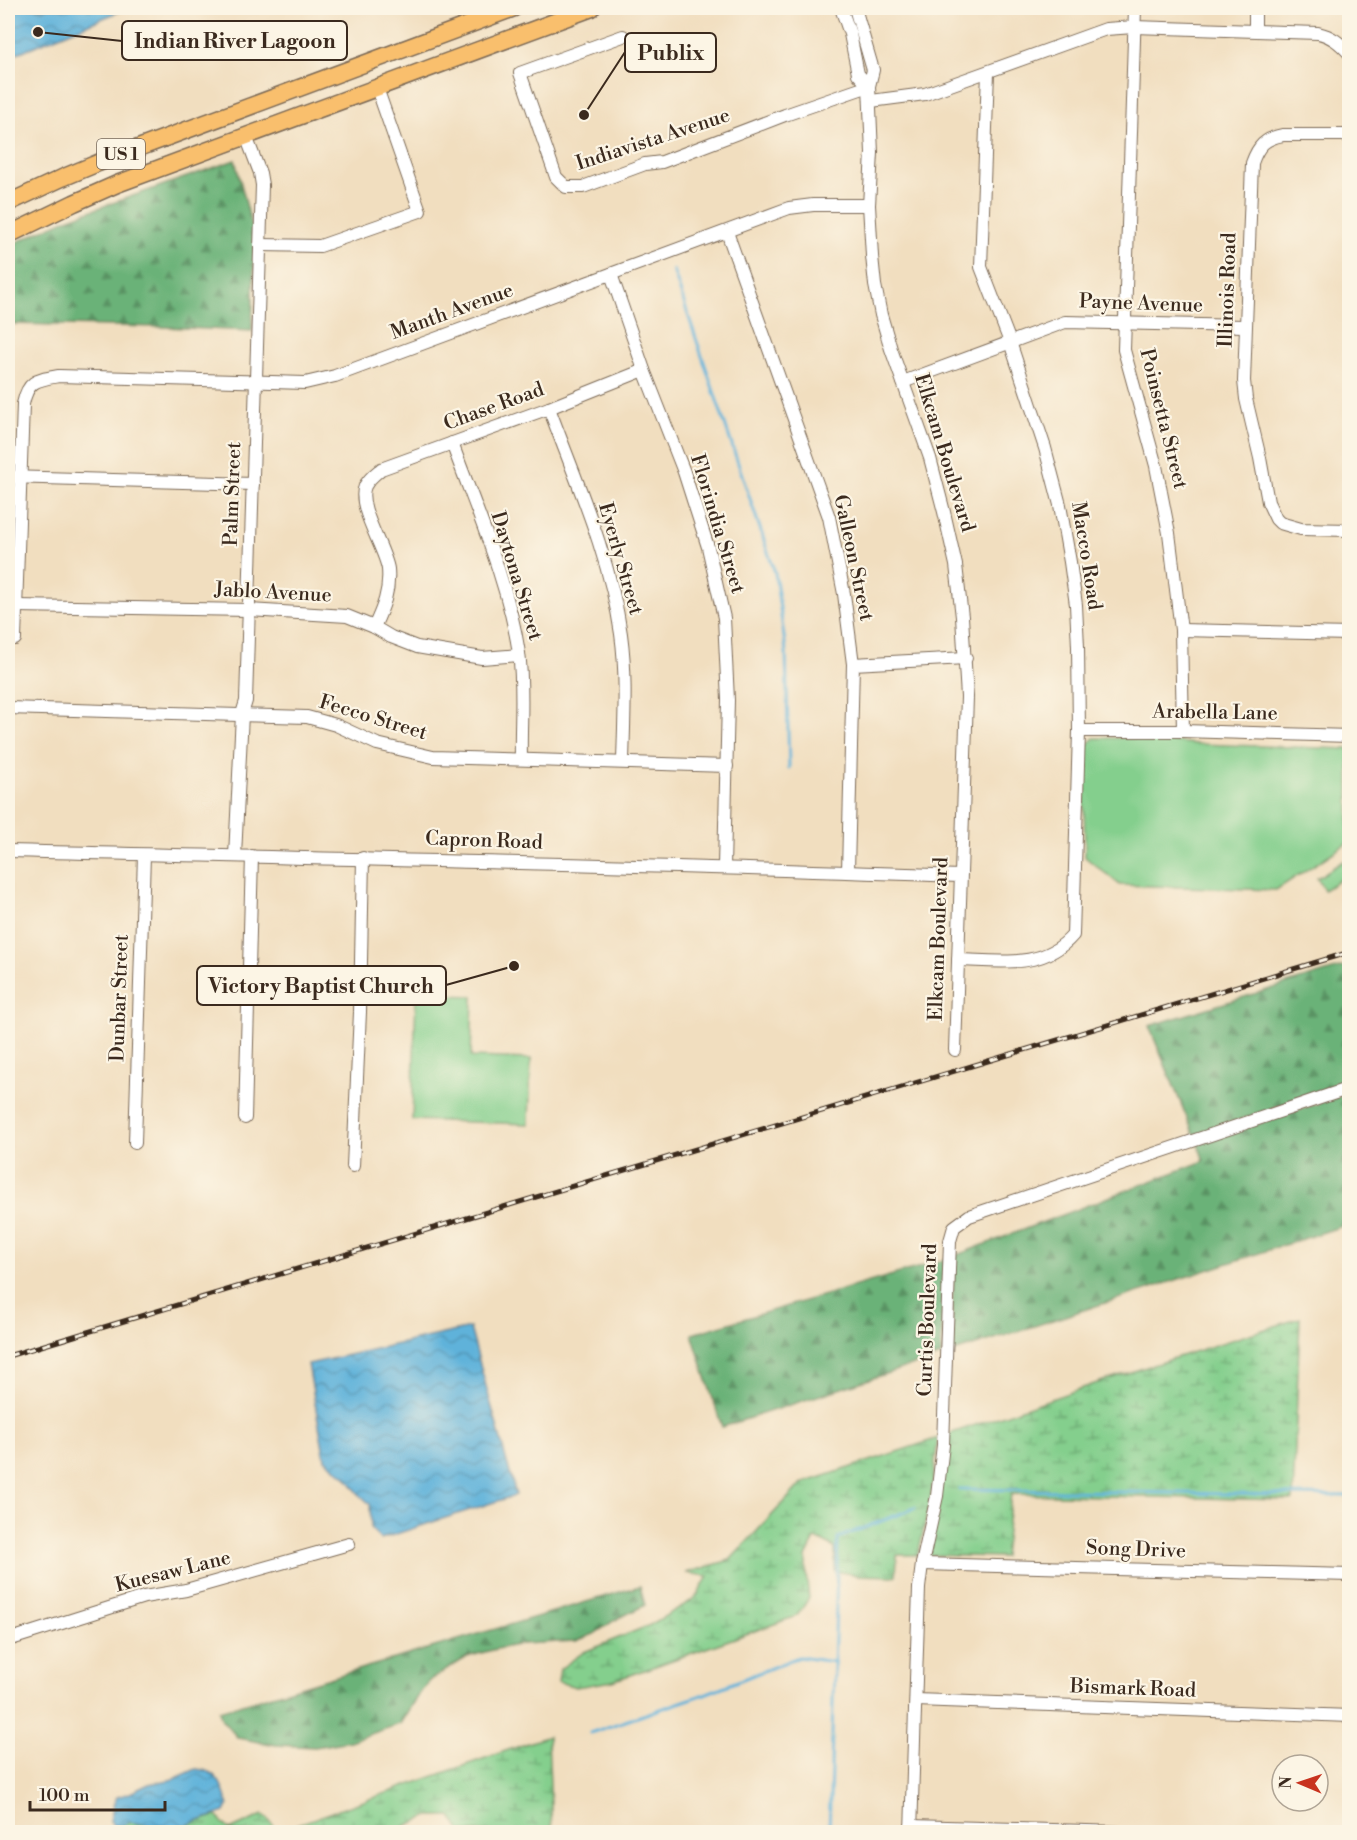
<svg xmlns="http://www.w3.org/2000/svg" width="1357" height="1840" viewBox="0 0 1357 1840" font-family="'Libre Bodoni',serif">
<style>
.green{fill:#84cf8d;stroke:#607c56;stroke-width:1.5}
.forest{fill:url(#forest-firs);stroke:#536e4b;stroke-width:1.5}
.wetland{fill:url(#wetland-marsh);stroke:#607c56;stroke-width:1.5}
.water{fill:url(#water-waves);stroke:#4d6e7c;stroke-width:1.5}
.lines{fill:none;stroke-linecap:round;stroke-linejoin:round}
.stream{stroke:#5fb2da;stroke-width:3}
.minor-casing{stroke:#7b6956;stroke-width:14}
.major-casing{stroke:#7b6956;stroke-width:19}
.minor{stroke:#fff;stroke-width:12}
.major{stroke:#f9bf6d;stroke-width:16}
.rail-casing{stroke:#3b2a1e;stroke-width:5}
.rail{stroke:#fcf5e5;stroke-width:3;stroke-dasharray:9;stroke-linecap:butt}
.labels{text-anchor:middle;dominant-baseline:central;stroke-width:4.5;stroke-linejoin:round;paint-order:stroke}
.shield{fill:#fcf5e5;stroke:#75675a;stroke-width:1.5}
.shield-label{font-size:18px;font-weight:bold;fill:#3b2a1e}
.street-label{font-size:20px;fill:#3b2a1e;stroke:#fcf5e5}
.leader{fill:none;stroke:#3b2a1e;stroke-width:2}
.callout-dot{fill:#3b2a1e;stroke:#fcf5e5;stroke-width:2}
.callout{fill:#fcf5e5;stroke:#3b2a1e;stroke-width:2}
.callout-label{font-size:21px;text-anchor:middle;font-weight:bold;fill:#3b2a1e}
</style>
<defs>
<pattern id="forest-firs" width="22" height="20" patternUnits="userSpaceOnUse" patternTransform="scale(1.5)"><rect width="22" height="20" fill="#6bb278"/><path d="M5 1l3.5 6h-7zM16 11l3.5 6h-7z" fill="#599162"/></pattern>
<pattern id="wetland-marsh" width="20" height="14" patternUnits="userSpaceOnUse" patternTransform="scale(1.5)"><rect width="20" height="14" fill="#84cf8d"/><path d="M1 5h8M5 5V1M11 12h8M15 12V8" fill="none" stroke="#6da873"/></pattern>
<pattern id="water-waves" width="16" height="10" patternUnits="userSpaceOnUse" patternTransform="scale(1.5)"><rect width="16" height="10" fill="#5fb2da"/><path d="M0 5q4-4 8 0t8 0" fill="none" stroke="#5091b0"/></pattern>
</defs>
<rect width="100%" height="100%" fill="#fcf5e5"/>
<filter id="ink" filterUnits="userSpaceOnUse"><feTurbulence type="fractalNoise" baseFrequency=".0167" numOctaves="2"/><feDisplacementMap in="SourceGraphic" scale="12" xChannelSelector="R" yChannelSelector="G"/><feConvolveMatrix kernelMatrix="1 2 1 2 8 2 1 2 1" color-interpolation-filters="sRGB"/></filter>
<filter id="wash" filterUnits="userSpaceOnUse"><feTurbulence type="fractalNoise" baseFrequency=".008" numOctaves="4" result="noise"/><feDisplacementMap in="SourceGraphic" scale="24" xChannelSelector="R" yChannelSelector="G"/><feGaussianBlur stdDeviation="1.35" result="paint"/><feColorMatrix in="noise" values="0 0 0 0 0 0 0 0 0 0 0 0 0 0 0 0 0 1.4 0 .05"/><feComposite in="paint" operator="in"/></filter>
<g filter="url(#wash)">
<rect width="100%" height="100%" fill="#f1debf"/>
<g class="green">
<path d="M1094 738H1139L1197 744 1349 749V842L1276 890 1120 885 1085 857 1084 796 1087 745Z"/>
<path d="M1343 861 1349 871V874L1324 890 1317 878Z"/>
<path d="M416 994 473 996 471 1057 531 1059 529 1124 412 1120Z"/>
</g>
<g class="forest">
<path d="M235 160 255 239 252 331 163 327 8 324V246L67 219Z"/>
<path d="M1349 965V1083L1194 1135 1149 1026Z"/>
<path d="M1349 1093V1224L951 1353 954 1256 1204 1161 1198 1144Z"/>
<path d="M944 1260 941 1356 722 1427 692 1334Z"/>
<path d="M640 1586 645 1605 615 1620 594 1634 576 1641 522 1644 496 1649 467 1657 429 1681 414 1701 400 1724 350 1741 315 1747 276 1745 238 1738 222 1720 219 1711Z"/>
</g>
<g class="wetland">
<path d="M1300 1318 1293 1500 1011 1494 1004 1557 929 1555 949 1434 1112 1378Z"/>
<path d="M938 1438 931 1496 918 1555H897L896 1576 857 1575 835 1571V1548L820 1540 815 1539 806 1557V1574L809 1598 797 1616 613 1681 576 1687 558 1682 560 1669 584 1652 650 1625 691 1601 698 1594 708 1576 686 1573 730 1560 801 1484Z"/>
<path d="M548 1736 552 1832H461L451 1816H429L405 1826 402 1832H118C125 1816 141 1824 155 1827 163 1828 171 1829 179 1827 192 1825 204 1818 216 1816L230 1830 263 1815 279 1831Z"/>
</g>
<g class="water">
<path d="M8 8H128L8 57Z"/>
<path d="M470 1328 516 1495 381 1539 371 1529 370 1504 359 1494 346 1477 325 1459 308 1364Z"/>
<path d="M196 1769C219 1770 223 1787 228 1806L225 1812 181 1827 167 1828 129 1822 117 1828 110 1821 114 1803 117 1797 130 1793 149 1784 174 1779Z"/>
</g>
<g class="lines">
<g class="stream">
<path d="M673 270 775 573 786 651 789 768"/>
<path d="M959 1489 1349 1496"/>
<path d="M590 1733 702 1695 799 1657 834 1662"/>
<path d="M829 1832 838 1538 915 1508"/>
</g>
</g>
</g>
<g filter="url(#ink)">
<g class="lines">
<defs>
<g id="minor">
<path d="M841 8 850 34 858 74 869 86"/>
<path d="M855 8 873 70 869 86 872 153 869 205 872 256 875 285 881 315 891 349 930 458 944 512 956 565 962 617 967 697 955 1050"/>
<path d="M1135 8 1124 350 1156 466 1169 533 1181 630 1183 731"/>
<path d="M1255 8V30"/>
<path d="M623 36 520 73 556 177 566 187H583L645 164 662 162 785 115 869 86"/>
<path d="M871 101 925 94 1106 29 1134 27 1318 33C1332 36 1340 43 1350 54"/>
<path d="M1350 135H1283C1265 138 1258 146 1252 163L1244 381 1246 399 1260 458 1268 502 1276 519 1280 523 1301 529 1350 530"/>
<path d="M727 232 829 517 844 594 853 664 848 871"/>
<path d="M260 245 320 246 420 211 377 88"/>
<path d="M611 274 644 370 684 472 708 547 724 618 728 700 724 867"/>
<path d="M1350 373V393"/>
<path d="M903 382 1065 322 1245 326"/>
<path d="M549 408C576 481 610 556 621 634 627 677 624 720 623 762"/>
<path d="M452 443C477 512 508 581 519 653 524 689 520 724 521 759"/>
<path d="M8 477 253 484"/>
<path d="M17 606 249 610 347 616 374 627 391 637 417 647 482 658 519 655"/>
<path d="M374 627C383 608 390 591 388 569 385 548 356 506 365 486 369 478 375 474 381 469L549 408 644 370"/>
<path d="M1181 630 1350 634"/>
<path d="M8 639H15L23 404C28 380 37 380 59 376L305 383 335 376 789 208 813 205H869"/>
<path d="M853 664 966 658"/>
<path d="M8 708 307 717 336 725 377 744 433 757 727 766"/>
<path d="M1079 731H1183L1350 736"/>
<path d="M8 851C325 859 643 864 960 876"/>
<path d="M235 856 242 714 246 701 262 185 260 173 246 136"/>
<path d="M958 960C999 961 1043 970 1073 935L1079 731 1078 647 1076 605 1070 562 1060 505 1045 448 1010 342 981 267 988 72"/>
<path d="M245 1118 252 856"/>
<path d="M135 1143 144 855"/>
<path d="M353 1166 360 1012 363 858"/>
<path d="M922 1564 1350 1575"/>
<path d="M8 1640 144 1597 186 1590 349 1544"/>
<path d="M916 1700 1350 1716"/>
<path d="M911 1826 1121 1832"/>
<path d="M911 1832 919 1588 922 1564 937 1496 943 1445 950 1241 954 1227 969 1216 1350 1088"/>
</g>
<g id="major">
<path d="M8 203 62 178 98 163 514 8"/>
<path d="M8 235 74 203 117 184 592 8"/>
</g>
</defs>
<use href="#minor" class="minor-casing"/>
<use href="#major" class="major-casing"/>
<use href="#minor" class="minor"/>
<use href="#major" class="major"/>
<defs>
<path id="rail" d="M8 1356 1350 952"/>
</defs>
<use href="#rail" class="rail-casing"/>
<use href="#rail" class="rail"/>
</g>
</g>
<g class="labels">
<rect class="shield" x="97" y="139" width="48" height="30" rx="4.5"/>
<g class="shield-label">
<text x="121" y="154">US 1</text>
</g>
<g class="street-label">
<text transform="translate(653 140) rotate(-18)">Indiavista Avenue</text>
<text transform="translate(1228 290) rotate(-88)">Illinois Road</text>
<text transform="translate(1141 304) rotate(2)">Payne Avenue</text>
<text transform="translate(452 312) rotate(-20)">Manth Avenue</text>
<text transform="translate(494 407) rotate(-20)">Chase Road</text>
<text transform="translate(1163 419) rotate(76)">Poinsetta Street</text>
<text transform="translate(944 453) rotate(73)">Elkcam Boulevard</text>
<text transform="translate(233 494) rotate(-88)">Palm Street</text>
<text transform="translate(717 524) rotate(73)">Florindia Street</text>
<text transform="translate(1086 556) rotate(81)">Macco Road</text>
<text transform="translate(853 558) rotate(78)">Galleon Street</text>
<text transform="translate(620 559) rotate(74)">Eyerly Street</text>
<text transform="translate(516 576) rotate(73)">Daytona Street</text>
<text transform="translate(273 593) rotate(3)">Jablo Avenue</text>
<text transform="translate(1215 713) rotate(1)">Arabella Lane</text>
<text transform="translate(373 718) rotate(17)">Fecco Street</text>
<text transform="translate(484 841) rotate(2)">Capron Road</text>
<text transform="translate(939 939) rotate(-88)">Elkcam Boulevard</text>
<text transform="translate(120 998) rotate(-88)">Dunbar Street</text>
<text transform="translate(928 1320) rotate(-88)">Curtis Boulevard</text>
<text transform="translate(1136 1550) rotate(2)">Song Drive</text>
<text transform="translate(173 1572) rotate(-14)">Kuesaw Lane</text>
<text transform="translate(1133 1689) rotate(2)">Bismark Road</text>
</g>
</g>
<path class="leader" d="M38 32L122 41M584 115L625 52M514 966L446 985"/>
<g class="callout-dot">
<circle cx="38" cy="32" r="6"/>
<circle cx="584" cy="115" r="6"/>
<circle cx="514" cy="966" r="6"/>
</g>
<g class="callout">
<rect x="122" y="21" width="225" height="39" rx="6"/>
<rect x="625" y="33" width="91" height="39" rx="6"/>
<rect x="197" y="966" width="249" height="39" rx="6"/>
</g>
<g class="callout-label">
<text x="235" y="48">Indian River Lagoon</text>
<text x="671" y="60">Publix</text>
<text x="321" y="993">Victory Baptist Church</text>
</g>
<rect width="1357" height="1840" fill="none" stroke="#fcf5e5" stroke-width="30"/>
<g transform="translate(1300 1783) rotate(272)"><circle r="28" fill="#fcf5e5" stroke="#afa495" stroke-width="1.5"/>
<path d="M0-4.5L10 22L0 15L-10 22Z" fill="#c8321e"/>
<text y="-9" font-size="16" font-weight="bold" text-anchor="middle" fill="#3b2a1e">N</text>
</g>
<path d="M30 1801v9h135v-9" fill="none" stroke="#3b2a1e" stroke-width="3"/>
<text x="39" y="1801" font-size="18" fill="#3b2a1e" stroke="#fcf5e5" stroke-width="4.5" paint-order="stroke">100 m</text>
</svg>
